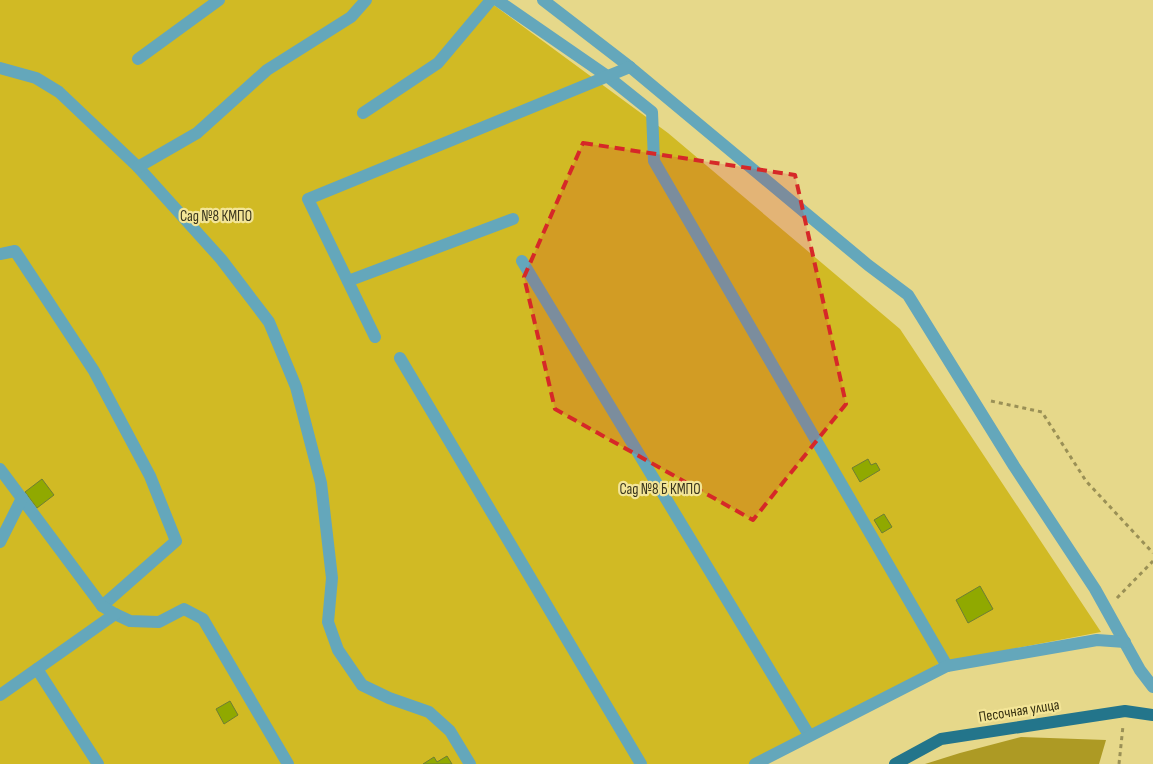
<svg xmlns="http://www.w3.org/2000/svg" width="1153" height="764" viewBox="0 0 1153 764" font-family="'Sofia Sans Condensed',sans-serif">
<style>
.green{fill:#d1ba24}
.forest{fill:#ad9a24}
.building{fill:#90a900;stroke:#6e7e35}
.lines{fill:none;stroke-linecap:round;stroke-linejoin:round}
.path{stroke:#9a9056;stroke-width:3;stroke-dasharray:4 4;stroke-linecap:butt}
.minor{stroke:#64a7bb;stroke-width:12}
.major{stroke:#23758b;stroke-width:12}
.marked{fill:#d62828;fill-opacity:0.2;stroke:#d62828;stroke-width:4;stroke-dasharray:10 6;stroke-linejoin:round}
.labels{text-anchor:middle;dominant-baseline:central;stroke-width:4.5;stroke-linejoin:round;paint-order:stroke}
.park-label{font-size:15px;fill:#39351d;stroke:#f3e597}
.street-label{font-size:15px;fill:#383212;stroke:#f3e597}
</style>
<rect width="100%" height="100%" fill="#e6d88a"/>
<path class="green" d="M0 0H487L668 133 900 329 1101 632 940 663 765 764H0Z"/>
<path class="forest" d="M1021 737 1106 740 1099 764H925L960 753Z"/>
<g class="building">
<path d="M868 459 871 465 876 463 880 470 860 482 852 468Z"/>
<path d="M42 479 54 495 37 508 25 492Z"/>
<path d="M884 514 892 527 882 533 874 520Z"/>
<path d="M980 586 993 609 968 623 956 600Z"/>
<path d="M230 701 238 715 224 724 216 709Z"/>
<path d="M447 756 452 764H423L434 757 437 762Z"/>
</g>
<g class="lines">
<g class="path">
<path d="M991 401 1042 412 1086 481 1153 553"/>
<path d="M1117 598 1153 561"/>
<path d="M1119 764 1123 726"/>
</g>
<g class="minor">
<path d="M497 0 607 76 652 112 654 161 947 666"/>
<path d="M543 0 630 67 868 265 908 295 1014 466 1095 589 1140 670 1153 687"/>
<path d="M138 59 219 0"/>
<path d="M0 68 36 78 59 92 138 167 221 259 269 322 296 387 321 483 332 578 328 622 338 650 362 685 389 698 429 712 450 731 470 764"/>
<path d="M363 113 438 63 491 0"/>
<path d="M138 167 197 133 267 70 351 17 366 0"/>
<path d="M0 254 15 251 94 371 150 476 176 541 102 606"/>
<path d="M522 261 809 735"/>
<path d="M348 281 513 219"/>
<path d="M375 337 308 199 630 67"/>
<path d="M400 358 641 764"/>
<path d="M0 469 102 606 115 614 130 621 159 622 184 609 203 619 288 764"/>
<path d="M0 542 22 498"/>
<path d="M37 669 98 764"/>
<path d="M0 695 115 614"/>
<path d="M755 764 947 666 1097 640 1125 642"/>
</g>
<path class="major" d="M895 764 941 739 1125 711 1153 715"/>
</g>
<path class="marked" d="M583 143 795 175 846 404 753 520 555 409 524 277Z"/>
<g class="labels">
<g class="park-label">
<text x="216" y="216">Сад №8 КМПО</text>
<text x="660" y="489">Сад №8 Б КМПО</text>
</g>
<g class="street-label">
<text transform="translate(1019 711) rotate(-9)">Песочная улица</text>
</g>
</g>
</svg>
